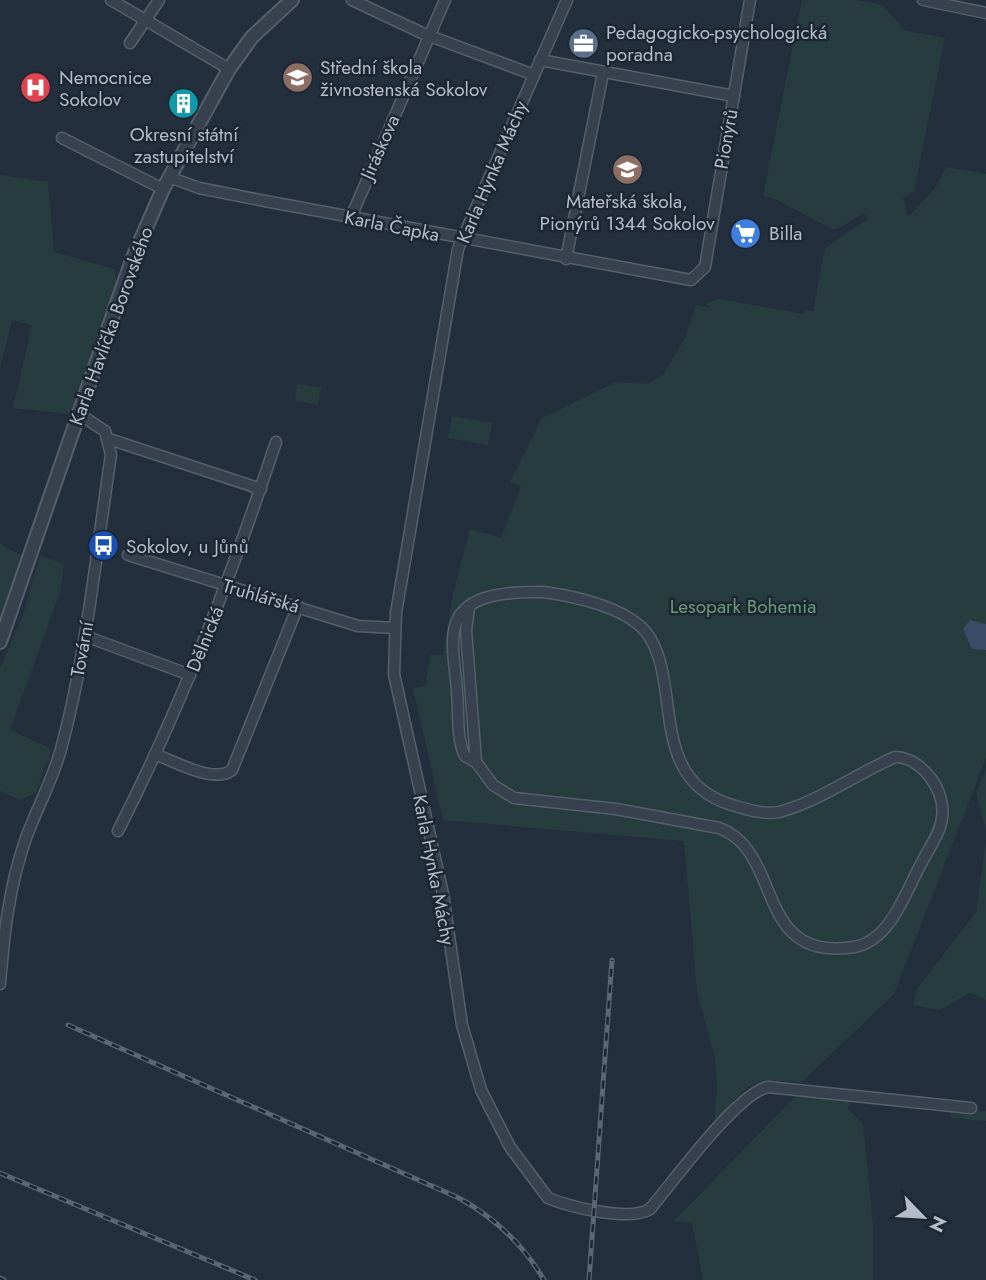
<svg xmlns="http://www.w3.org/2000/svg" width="986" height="1280" viewBox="0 0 986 1280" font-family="Jost,sans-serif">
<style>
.green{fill:#263c3f}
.water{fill:#394c67}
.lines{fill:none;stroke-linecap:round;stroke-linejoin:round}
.minor-casing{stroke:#565f6c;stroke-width:13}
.tertiary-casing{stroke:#565f6c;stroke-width:16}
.minor{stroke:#38414e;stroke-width:10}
.tertiary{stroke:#38414e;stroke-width:12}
.rail-casing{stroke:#5a6575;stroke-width:5}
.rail{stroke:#1d2633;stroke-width:2.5;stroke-dasharray:8;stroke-linecap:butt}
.labels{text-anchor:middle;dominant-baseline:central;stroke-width:5;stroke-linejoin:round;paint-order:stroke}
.poi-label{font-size:19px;fill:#b4bcc9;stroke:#1d2633;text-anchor:start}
.street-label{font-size:19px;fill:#b4bcc9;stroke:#1d2633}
.park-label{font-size:19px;fill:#6b9a76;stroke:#1d2633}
</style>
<rect width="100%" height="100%" fill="#242f3e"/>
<g class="green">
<path d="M802 0H857L883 5 904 30 945 38 914 191 903 198 908 217 935 188 946 167 986 174V758L894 994 801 1083C747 1076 747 1085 714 1125L717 1089 715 1058 697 992 684 841 443 820 413 688 425 686 431 654 443 655 453 594 470 529 501 538 521 487 510 482 542 418 616 382 648 384 663 375 686 336 696 305 710 308 707 303 719 299 804 314 805 310 813 312 825 248 867 219 864 213 840 228 832 229 773 198 763 196Z"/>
<path d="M0 175 48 182 54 252 114 269 117 283 71 414 13 408 32 325 12 320 0 369Z"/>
<path d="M297 384 321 387 318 405 295 401Z"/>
<path d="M452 416 492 423 488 445 448 438Z"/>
<path d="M0 544 23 556 0 623Z"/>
<path d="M40 556 64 564 60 592 10 730 52 749 36 793 20 800 0 791V668L23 615Z"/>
<path d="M986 769V831L976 793Z"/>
<path d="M986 840V1000L970 993 940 1010 913 1005 917 989 976 912Z"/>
<path d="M797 1095 850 1099 848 1109 863 1124 873 1225V1280H703L692 1223 674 1221Z"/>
<path d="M949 1109 986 1111V1121L951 1118Z"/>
</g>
<path class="water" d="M970 620 986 624V650L972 649 963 629Z"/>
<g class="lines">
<defs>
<g id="minor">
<path d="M111 0 229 69"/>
<path d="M352 0 422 33 534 75"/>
<path d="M567 0 458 249 396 613 394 674 443 894 462 1025 481 1090 510 1147 548 1198C570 1207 630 1222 650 1209 673 1182 737 1093 768 1087L971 1108"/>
<path d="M923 0 986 13"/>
<path d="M130 43 159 0"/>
<path d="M540 60 734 96"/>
<path d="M62 138 163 189"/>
<path d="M169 177 199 188 265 201 691 280 705 267 750 0"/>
<path d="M351 217 445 0"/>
<path d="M566 259 603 73"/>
<path d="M109 439 261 489"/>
<path d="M128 555 358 626 395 628"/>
<path d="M543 592C574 596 625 607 646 632 684 681 645 779 732 805 746 809 764 815 779 812 820 801 856 774 895 757 923 758 946 791 942 818 940 834 929 848 922 862 906 890 891 941 854 947 753 963 784 851 719 828L616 809 514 798 493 785 476 762 465 756C456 739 459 711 457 692 456 672 449 642 456 623 467 591 517 592 543 592Z"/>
<path d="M469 608 466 630 476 762"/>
<path d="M85 636 190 675"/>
<path d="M157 755C176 762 214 784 232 770L298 606"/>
<path d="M118 831C182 705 232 575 276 442"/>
<path d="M0 984C4 934 9 886 26 838 37 808 53 779 61 749 87 653 96 553 111 455L105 431 79 414"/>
</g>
<path id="tertiary" d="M0 642 132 260 163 189 229 69 252 37 292 0"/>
</defs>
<use href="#minor" class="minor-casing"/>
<use href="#tertiary" class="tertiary-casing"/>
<use href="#minor" class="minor"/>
<use href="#tertiary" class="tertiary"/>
<defs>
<g id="rail">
<path d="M68 1025 459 1198C495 1218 523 1244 544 1280"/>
<path d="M0 1173 255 1280"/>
<path d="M0 1278 4 1280"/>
<path d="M589 1280 612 960"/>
</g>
</defs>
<use href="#rail" class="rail-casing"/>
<use href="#rail" class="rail"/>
</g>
<defs>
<symbol id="office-disc" viewBox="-11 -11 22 22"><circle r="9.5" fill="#5c6f8a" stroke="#1d2633"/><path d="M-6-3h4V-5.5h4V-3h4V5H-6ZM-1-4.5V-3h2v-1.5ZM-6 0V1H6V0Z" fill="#fff"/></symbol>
<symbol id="university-disc" viewBox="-11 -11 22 22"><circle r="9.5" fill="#8d6e63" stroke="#1d2633"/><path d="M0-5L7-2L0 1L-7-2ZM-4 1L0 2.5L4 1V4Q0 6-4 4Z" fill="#fff"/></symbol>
<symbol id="hospital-disc" viewBox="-11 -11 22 22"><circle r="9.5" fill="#e0444e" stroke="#1d2633"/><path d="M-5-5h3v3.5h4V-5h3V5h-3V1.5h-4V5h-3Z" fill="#fff"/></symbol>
<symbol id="building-disc" viewBox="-11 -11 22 22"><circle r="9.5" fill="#0f9aa8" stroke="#1d2633"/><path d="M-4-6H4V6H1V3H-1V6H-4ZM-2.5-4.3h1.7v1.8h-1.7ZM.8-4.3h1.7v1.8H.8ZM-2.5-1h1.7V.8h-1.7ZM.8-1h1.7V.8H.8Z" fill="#fff"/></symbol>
<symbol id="school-disc" viewBox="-11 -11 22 22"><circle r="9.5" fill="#8d6e63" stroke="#1d2633"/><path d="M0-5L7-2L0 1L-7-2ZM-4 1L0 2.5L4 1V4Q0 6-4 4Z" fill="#fff"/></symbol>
<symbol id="supermarket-disc" viewBox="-11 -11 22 22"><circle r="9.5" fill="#3f7fe0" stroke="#1d2633"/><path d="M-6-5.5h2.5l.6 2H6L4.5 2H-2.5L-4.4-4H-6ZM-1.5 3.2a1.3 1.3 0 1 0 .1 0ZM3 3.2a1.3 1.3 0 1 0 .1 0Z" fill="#fff"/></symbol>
<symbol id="bus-disc" viewBox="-11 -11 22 22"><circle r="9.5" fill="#1a4fb4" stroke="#1d2633"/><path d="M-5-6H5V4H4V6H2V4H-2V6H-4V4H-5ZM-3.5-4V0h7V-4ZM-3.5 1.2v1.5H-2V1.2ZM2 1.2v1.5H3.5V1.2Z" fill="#fff"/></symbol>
</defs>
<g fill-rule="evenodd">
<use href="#office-disc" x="566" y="26" width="35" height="35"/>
<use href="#university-disc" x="280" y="60" width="35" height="35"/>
<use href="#hospital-disc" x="18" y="70" width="35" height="35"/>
<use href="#building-disc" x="166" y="86" width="35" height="35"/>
<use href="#school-disc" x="610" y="152" width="35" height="35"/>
<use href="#supermarket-disc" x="728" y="216" width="35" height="35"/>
<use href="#bus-disc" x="86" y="528" width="35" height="35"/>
</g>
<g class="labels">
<g class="poi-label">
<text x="606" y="32">Pedagogicko-psychologická<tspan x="606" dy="22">poradna</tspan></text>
<text x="320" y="67">Střední škola<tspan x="320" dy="22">živnostenská Sokolov</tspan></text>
<text x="59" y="77">Nemocnice<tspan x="59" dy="22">Sokolov</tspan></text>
<text x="184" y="134" text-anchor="middle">Okresní státní<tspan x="184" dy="22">zastupitelství</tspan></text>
<text x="627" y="201" text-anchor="middle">Mateřská škola,<tspan x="627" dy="22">Pionýrů 1344 Sokolov</tspan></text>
<text x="769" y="233">Billa</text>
<text x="126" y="546">Sokolov, u Jůnů</text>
</g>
<g class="street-label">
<text transform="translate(726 139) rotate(-80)">Pionýrů</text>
<text transform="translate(380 147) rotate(-66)">Jiráskova</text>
<text transform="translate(492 172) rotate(-67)">Karla Hynka Máchy</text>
<text transform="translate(392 226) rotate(11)">Karla Čapka</text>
<text transform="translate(111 326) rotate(-70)">Karla Havlíčka Borovského</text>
<text transform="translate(261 596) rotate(16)">Truhlářská</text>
<text transform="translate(205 639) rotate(-68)">Dělnická</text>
<text transform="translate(82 649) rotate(-80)">Tovární</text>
<text transform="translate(434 870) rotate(79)">Karla Hynka Máchy</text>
</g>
<g class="park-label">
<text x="743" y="606">Lesopark Bohemia</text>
</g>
</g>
<g transform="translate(923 1217) rotate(115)" stroke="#1d2633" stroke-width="5" paint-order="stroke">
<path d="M0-5L12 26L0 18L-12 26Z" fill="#b4bcc9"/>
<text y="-10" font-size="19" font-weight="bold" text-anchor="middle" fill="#b4bcc9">N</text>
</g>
</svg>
